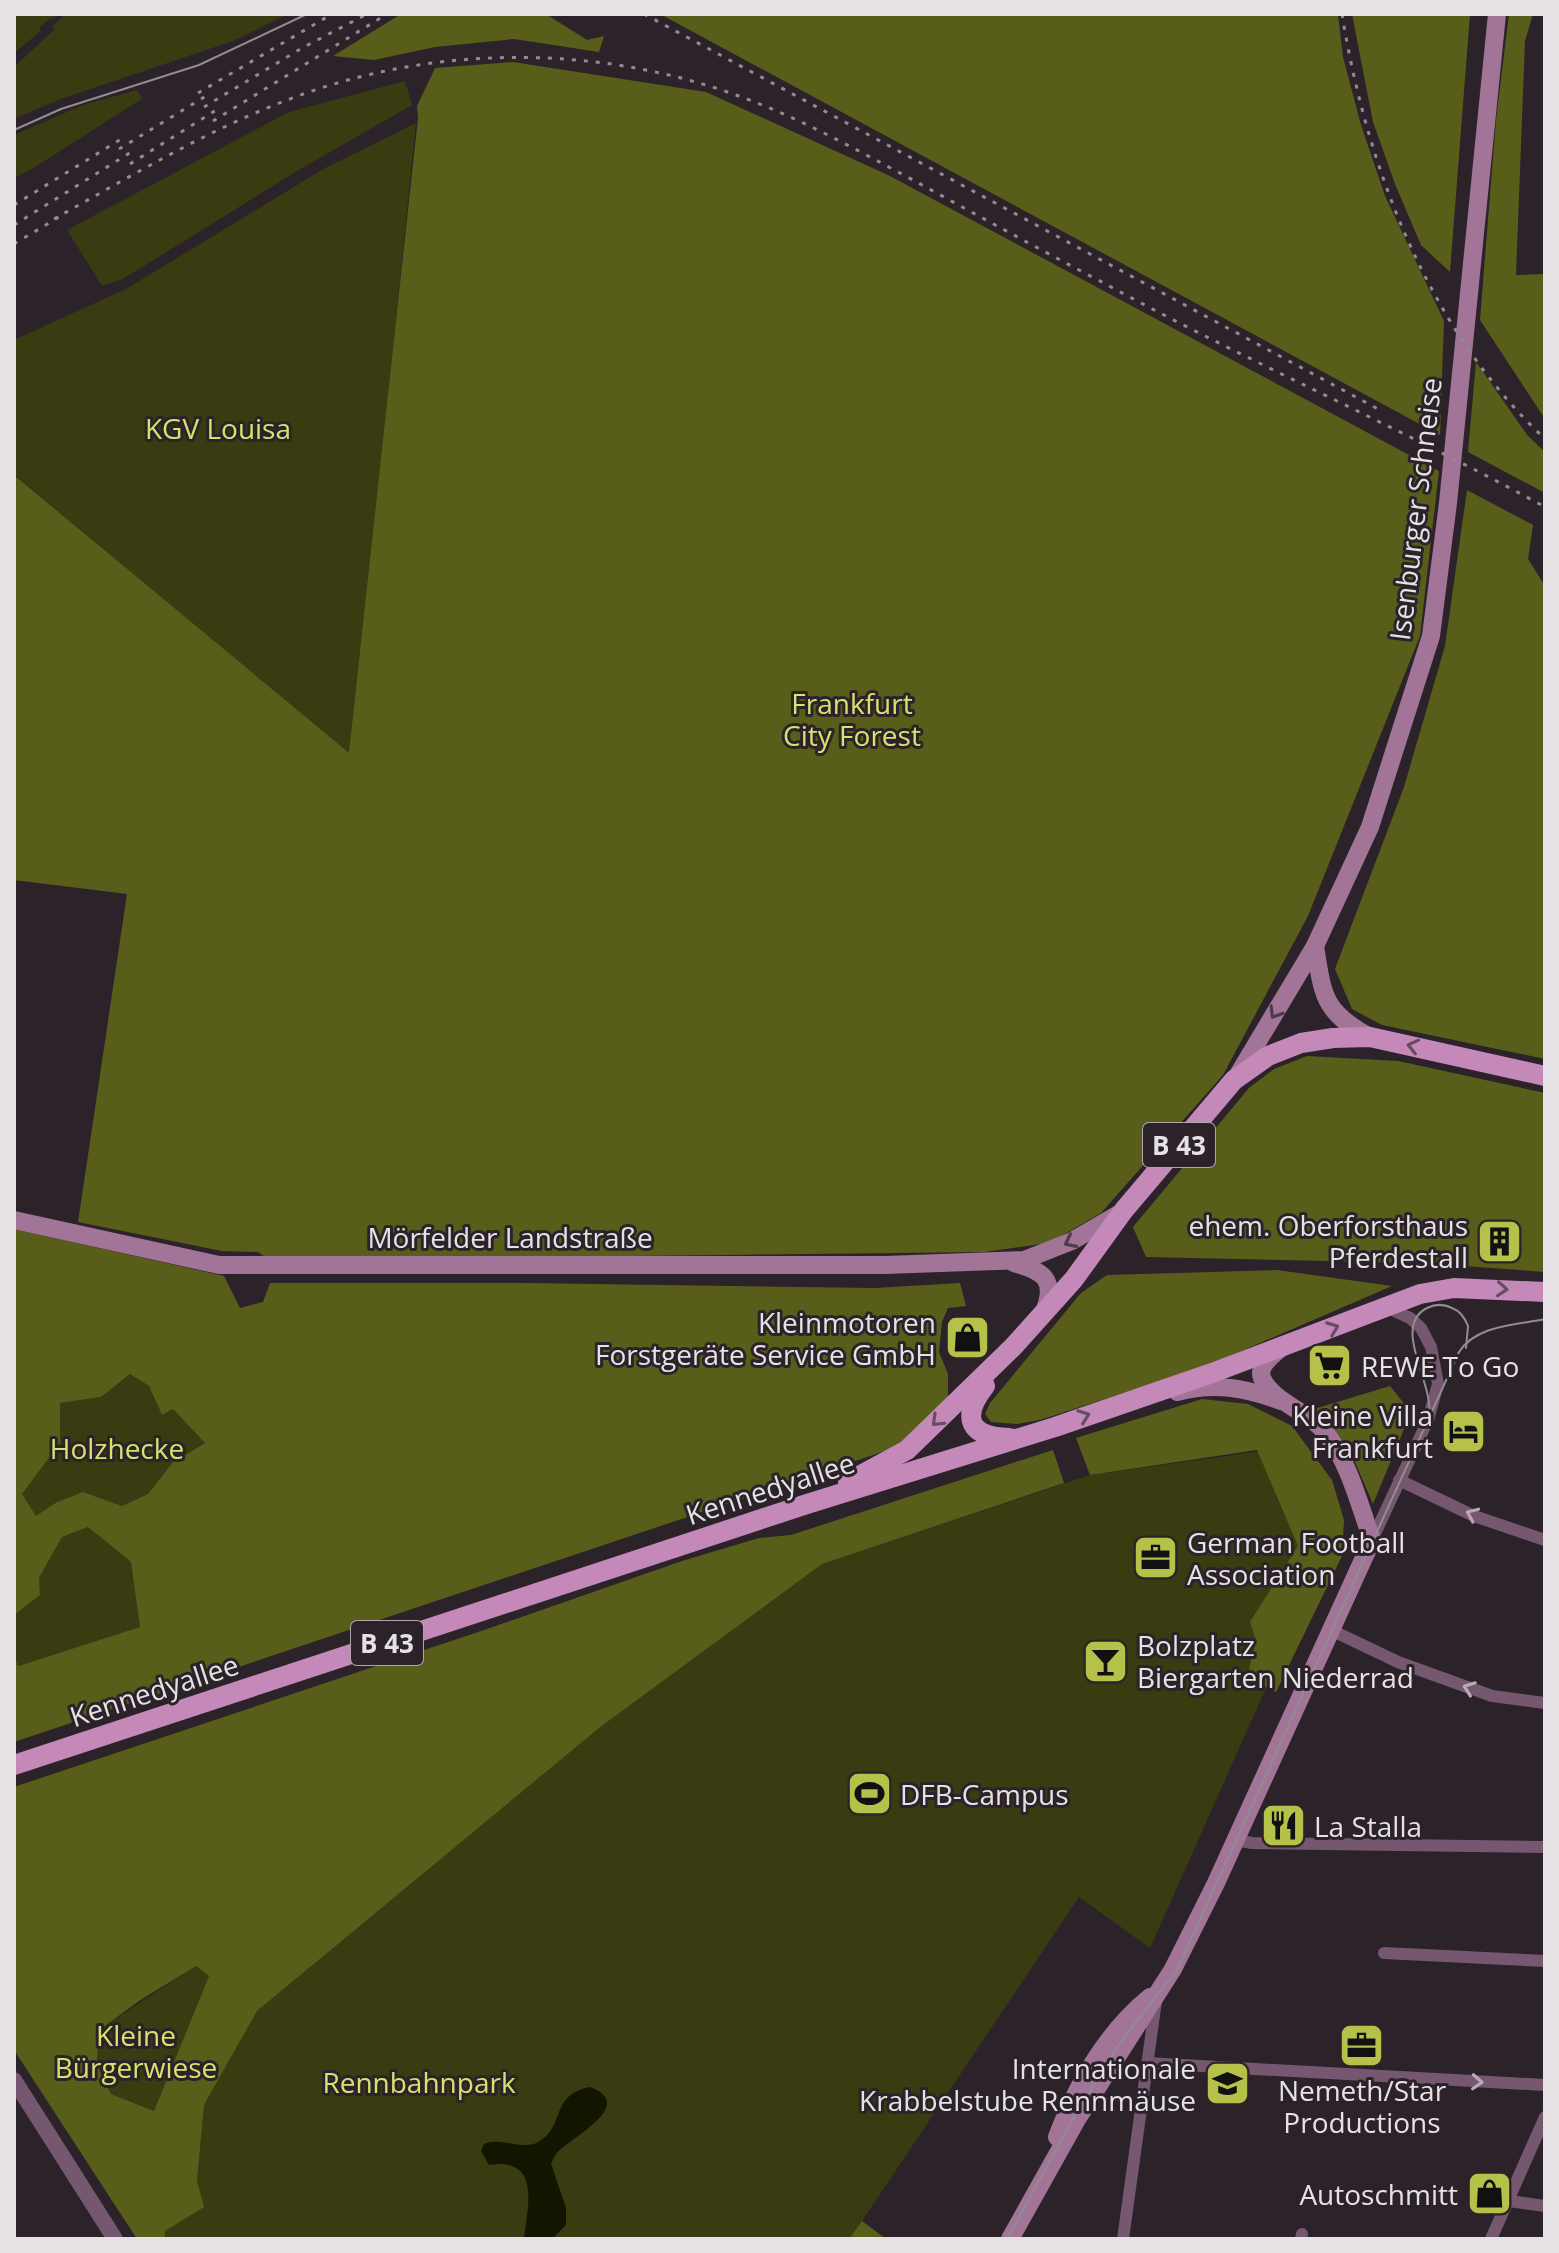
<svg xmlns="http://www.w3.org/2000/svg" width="1559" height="2253" viewBox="0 0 1559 2253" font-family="'Open Sans',sans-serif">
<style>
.green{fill:#383c10}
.forest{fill:#585e1a;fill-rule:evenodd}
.water{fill:#121500}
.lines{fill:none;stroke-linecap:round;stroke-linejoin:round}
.minor{stroke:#75586f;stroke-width:12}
.tertiary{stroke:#75586f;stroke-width:16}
.secondary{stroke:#a17498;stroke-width:18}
.primary{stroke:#c489b8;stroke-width:20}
.tram{stroke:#928c91;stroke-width:2}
.rail{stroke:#928c91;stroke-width:3;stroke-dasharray:4 8;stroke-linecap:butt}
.oneway{stroke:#4e3b4a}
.oneway2{stroke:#684c62}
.oneway3{stroke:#b9aab6}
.labels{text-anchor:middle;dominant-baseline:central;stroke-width:6;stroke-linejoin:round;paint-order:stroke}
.shield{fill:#2b2329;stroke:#aea8ad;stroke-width:2}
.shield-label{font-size:26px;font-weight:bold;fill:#e6e1e5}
.park-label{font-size:28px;fill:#d5e26c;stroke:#2b2329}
.street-label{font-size:28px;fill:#e6e1e5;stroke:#2b2329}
.poi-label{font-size:28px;fill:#e6e1e5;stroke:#2b2329;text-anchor:end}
</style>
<rect width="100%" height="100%" fill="#2b2329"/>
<g class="green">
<path d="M14 14H58L53 19 51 18 39 28 41 31 14 53Z"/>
<path d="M65 14H288L233 41 58 100 14 119V67L55 29 53 26Z"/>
<path d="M405 81 412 105 297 171 123 279 102 286 67 230 289 112Z"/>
<path d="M137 90 142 98 140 100 32 169 14 178V135L83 105Z"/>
<path d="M416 123 351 758 14 474V340L126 289 325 168Z"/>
<path d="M130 1374 149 1386 162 1415 173 1409 206 1442 173 1462 148 1494 122 1506 83 1492 57 1502 36 1517 22 1494 60 1443V1403L101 1397Z"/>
<path d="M1262 1451 1329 1547 1150 1948 1079 1897 862 2221 886 2239H152L203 2207 197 2181 204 2105 257 2011 599 1728 822 1564 1090 1475Z"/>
<path d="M88 1527 131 1562 141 1627 17 1666 14 1656V1615L40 1595 39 1578 62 1537Z"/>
<path d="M197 1965 209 1976 154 2111 111 2094 97 2065V2031Z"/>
</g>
<g class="forest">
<path d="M401 14H546L587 40 604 36 599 52 514 39 435 47 374 60 333 56Z"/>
<path d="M660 14H1338L1343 57 1361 125 1385 196 1444 321 1440 435Z"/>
<path d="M1352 14H1470L1450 272 1421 245 1395 184 1373 122Z"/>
<path d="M1509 14H1533L1525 41 1516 275 1545 274V419L1480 320 1496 120Z"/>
<path d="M513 62 706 92 888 175 1439 471 1420 636 1308 916 1223 1075 1101 1213 1049 1243 984 1252 379 1259 265 1257 258 1252 222 1251 78 1222 127 894 14 880V475L349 753 418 118 417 106 435 68Z"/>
<path d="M1476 362 1528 436 1545 452V493L1468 452Z"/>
<path d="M1467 490 1533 525 1528 559 1545 586V1059L1382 1025 1352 1009 1335 969 1404 787 1445 646Z"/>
<path d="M1307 1056 1398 1061 1545 1093V1272L1423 1263 1146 1257 1133 1227 1249 1088 1274 1069Z"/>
<path d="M14 1229 224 1276 240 1308 263 1302 270 1283H525L875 1288 960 1283 966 1306 948 1308 942 1322 939 1352 948 1374V1400L903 1445 14 1742V1656L18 1666 140 1627 131 1562 88 1527 62 1537 39 1578 40 1595 14 1615ZM130 1374 149 1386 162 1415 173 1409 205 1443 173 1462 148 1494 122 1506 83 1492 57 1502 36 1516 22 1494 60 1443V1403L101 1397Z"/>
<path d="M1277 1270 1392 1286 1209 1365 1040 1420 1017 1424 991 1422 985 1414 990 1403 1081 1293 1107 1275Z"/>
<path d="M1390 1386 1411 1412 1373 1504 1352 1455 1314 1409Z"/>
<path d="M1202 1399 1248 1404 1292 1426 1332 1480 1344 1520 1342 1556 1276 1692 1247 1677 1256 1641 1250 1622 1298 1546 1257 1450 1090 1475 1076 1438Z"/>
<path d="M1053 1450 1064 1483 822 1564 599 1728 257 2011 204 2105 197 2181 204 2207 165 2231V2239H137L14 2050V1787L487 1629 682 1561 759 1538 791 1535ZM196 1966 209 1976 154 2111 111 2094 97 2065 98 2031 139 2001Z"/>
<path d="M862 2221 886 2239H849Z"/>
</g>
<path class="water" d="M590 2087C639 2105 568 2139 557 2153 554 2156 553 2160 551 2164L566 2208V2225L552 2239H524C528 2205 541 2157 489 2165L481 2151 484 2144C502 2136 523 2152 540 2141 566 2124 550 2095 590 2087Z"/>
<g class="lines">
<g class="minor">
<path d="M1399 1480 1474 1516 1545 1540"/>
<path d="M1372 1540 1428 1420 1438 1384 1431 1347 1421 1328 1410 1318 1386 1307"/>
<path d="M1331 1630 1398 1662 1492 1696 1545 1703"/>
<path d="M1236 1840 1252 1843 1545 1847"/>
<path d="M1384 1953 1545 1961"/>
<path d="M1147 2063 1545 2085"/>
<path d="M1509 2201 1545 2206"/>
<path d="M1123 2239 1156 2001"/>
<path d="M1301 2239 1302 2234"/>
<path d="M1491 2239 1545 2117"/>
</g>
<path class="tertiary" d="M14 2080 115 2239"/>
<g class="secondary">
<path d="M1315 946C1323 996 1323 1012 1370 1037"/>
<path d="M1236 1078 1315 946 1370 827 1431 636 1448 503 1497 14"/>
<path d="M14 1220 219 1265H885L1024 1260 1072 1241 1122 1212"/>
<path d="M1014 1263C1043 1271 1057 1279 1044 1312"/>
<path d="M1177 1392C1214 1382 1246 1388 1281 1401"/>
<path d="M1057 2137C1077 2084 1106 2033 1150 1997"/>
<path d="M1010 2239 1076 2121 1173 1969 1216 1883 1372 1540C1359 1504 1349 1461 1324 1431 1309 1413 1271 1400 1262 1378 1257 1366 1273 1355 1281 1348"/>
</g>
<g class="primary">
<path d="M985 1386C961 1417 968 1437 1009 1438"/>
<path d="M848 1482 907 1450 1013 1347 1074 1279 1124 1210 1234 1080 1268 1056 1301 1043 1333 1038 1370 1037 1545 1076"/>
<path d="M14 1765 807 1504 1055 1427 1212 1373 1420 1294 1454 1288 1545 1292"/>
</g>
<g class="tram">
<path d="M14 130 61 109 199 65 307 14"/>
<path d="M1429 1414C1434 1384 1391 1326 1427 1308 1435 1304 1444 1304 1452 1308 1460 1311 1465 1318 1468 1326L1466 1348"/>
<path d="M1007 2239 1073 2119 1121 2041 1177 1970 1459 1352C1476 1325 1516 1325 1545 1319"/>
</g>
<g class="rail">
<path d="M644 14 1380 410"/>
<path d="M1342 14C1367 169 1429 330 1545 439"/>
<path d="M198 93 332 14"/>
<path d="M204 107 302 48 367 14"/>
<path d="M213 121 387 14"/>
<path d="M119 149 211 93"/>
<path d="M130 164 221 107"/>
<path d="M14 205 126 136"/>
<path d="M54 219C140 171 224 120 318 89 452 45 603 47 736 95 798 117 855 149 913 180 975 214 1037 248 1100 281 1246 361 1399 427 1545 507"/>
<path d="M14 225 136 149"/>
<path d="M14 244 64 214"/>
</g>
</g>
<defs><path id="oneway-chevron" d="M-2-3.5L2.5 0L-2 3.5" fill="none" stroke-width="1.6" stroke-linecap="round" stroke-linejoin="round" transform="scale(2)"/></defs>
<g class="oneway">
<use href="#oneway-chevron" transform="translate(1275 1013) rotate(121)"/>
<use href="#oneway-chevron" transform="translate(1070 1242) rotate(153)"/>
</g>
<g class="oneway2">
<use href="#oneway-chevron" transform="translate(1413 1046) rotate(-167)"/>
<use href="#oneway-chevron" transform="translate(1502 1289) rotate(4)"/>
<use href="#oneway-chevron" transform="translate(1333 1328) rotate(-21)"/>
<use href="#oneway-chevron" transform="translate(1084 1416) rotate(-20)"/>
<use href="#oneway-chevron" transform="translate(937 1421) rotate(136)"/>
</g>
<g class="oneway3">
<use href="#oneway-chevron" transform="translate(1472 1514) rotate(-156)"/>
<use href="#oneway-chevron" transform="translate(1469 1688) rotate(-160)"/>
<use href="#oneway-chevron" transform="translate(1477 2082) rotate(3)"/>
</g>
<defs>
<symbol id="building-square" viewBox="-11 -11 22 22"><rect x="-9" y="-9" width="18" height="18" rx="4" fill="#b6c149" stroke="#2b2329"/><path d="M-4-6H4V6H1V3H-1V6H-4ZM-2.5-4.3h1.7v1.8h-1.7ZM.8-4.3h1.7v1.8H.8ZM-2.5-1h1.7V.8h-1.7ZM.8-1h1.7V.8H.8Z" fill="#111"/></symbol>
<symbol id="shop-square" viewBox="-11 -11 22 22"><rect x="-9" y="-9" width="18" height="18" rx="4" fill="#b6c149" stroke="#2b2329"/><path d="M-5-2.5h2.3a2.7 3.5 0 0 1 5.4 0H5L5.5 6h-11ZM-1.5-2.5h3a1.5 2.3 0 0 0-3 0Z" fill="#111"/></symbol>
<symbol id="supermarket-square" viewBox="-11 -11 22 22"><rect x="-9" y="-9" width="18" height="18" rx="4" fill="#b6c149" stroke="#2b2329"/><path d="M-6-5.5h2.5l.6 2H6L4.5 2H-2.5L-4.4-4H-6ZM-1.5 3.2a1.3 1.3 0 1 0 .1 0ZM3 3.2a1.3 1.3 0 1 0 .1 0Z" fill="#111"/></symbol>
<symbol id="hotel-square" viewBox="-11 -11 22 22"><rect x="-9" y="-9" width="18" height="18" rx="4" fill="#b6c149" stroke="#2b2329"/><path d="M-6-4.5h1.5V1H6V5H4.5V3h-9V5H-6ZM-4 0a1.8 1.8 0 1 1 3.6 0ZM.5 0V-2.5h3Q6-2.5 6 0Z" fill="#111"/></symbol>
<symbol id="office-square" viewBox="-11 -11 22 22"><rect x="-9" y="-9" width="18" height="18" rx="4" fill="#b6c149" stroke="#2b2329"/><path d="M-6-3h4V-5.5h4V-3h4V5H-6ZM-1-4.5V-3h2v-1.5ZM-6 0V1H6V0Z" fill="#111"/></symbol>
<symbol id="bar-square" viewBox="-11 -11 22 22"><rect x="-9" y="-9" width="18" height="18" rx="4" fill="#b6c149" stroke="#2b2329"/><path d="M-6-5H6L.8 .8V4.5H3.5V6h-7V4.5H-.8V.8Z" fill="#111"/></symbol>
<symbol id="stadium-square" viewBox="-11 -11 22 22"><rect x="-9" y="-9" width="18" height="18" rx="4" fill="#b6c149" stroke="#2b2329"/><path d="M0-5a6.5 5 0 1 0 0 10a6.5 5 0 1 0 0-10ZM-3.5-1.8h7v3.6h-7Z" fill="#111"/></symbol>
<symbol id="restaurant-square" viewBox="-11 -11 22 22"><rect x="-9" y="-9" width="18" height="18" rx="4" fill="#b6c149" stroke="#2b2329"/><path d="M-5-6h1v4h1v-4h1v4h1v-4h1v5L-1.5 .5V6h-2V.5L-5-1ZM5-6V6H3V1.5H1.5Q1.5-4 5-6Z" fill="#111"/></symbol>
<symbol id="school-square" viewBox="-11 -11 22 22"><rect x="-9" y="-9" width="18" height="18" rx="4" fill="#b6c149" stroke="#2b2329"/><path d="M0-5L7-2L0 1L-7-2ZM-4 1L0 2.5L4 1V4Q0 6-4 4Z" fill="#111"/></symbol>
</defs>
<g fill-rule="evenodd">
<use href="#building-square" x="1474" y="1216" width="51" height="51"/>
<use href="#shop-square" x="942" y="1312" width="51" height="51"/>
<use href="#supermarket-square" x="1304" y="1340" width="51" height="51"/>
<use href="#hotel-square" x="1438" y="1406" width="51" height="51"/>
<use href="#office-square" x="1130" y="1532" width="51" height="51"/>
<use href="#bar-square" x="1080" y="1636" width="51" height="51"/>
<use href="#stadium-square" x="844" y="1768" width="51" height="51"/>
<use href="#restaurant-square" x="1258" y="1800" width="51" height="51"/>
<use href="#office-square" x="1336" y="2020" width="51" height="51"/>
<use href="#school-square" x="1202" y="2058" width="51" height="51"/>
<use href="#shop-square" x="1464" y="2168" width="51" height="51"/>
</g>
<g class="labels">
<g class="shield">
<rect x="1143" y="1123" width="72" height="44" rx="6"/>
<rect x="351" y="1621" width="72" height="44" rx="6"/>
</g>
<g class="shield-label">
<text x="1179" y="1145">B 43</text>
<text x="387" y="1643">B 43</text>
</g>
<g class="park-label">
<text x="218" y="428">KGV Louisa</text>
<text x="852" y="703">Frankfurt<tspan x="852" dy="32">City Forest</tspan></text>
<text x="117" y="1448">Holzhecke</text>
<text x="136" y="2035">Kleine<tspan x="136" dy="32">Bürgerwiese</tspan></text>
<text x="419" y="2082">Rennbahnpark</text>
</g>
<g class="street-label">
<text transform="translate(1415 509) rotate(-83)">Isenburger Schneise</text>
<text x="510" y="1237">Mörfelder Landstraße</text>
<text transform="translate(770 1488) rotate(-18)">Kennedyallee</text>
<text transform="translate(154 1690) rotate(-18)">Kennedyallee</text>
</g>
<g class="poi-label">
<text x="1468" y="1225">ehem. Oberforsthaus<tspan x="1468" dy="32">Pferdestall</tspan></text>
<text x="936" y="1322">Kleinmotoren<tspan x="936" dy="32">Forstgeräte Service GmbH</tspan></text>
<text x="1361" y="1366" text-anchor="start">REWE To Go</text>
<text x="1433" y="1415">Kleine Villa<tspan x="1433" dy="32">Frankfurt</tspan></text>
<text x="1187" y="1542" text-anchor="start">German Football<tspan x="1187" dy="32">Association</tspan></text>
<text x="1137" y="1645" text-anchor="start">Bolzplatz<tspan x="1137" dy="32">Biergarten Niederrad</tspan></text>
<text x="900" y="1794" text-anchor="start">DFB-Campus</text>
<text x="1314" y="1826" text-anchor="start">La Stalla</text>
<text x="1196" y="2068">Internationale<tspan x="1196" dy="32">Krabbelstube Rennmäuse</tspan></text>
<text x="1362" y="2090" text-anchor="middle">Nemeth/Star<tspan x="1362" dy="32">Productions</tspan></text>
<text x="1458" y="2194">Autoschmitt</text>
</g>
</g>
<rect width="1559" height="2253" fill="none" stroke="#e6e1e5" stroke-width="32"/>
</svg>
